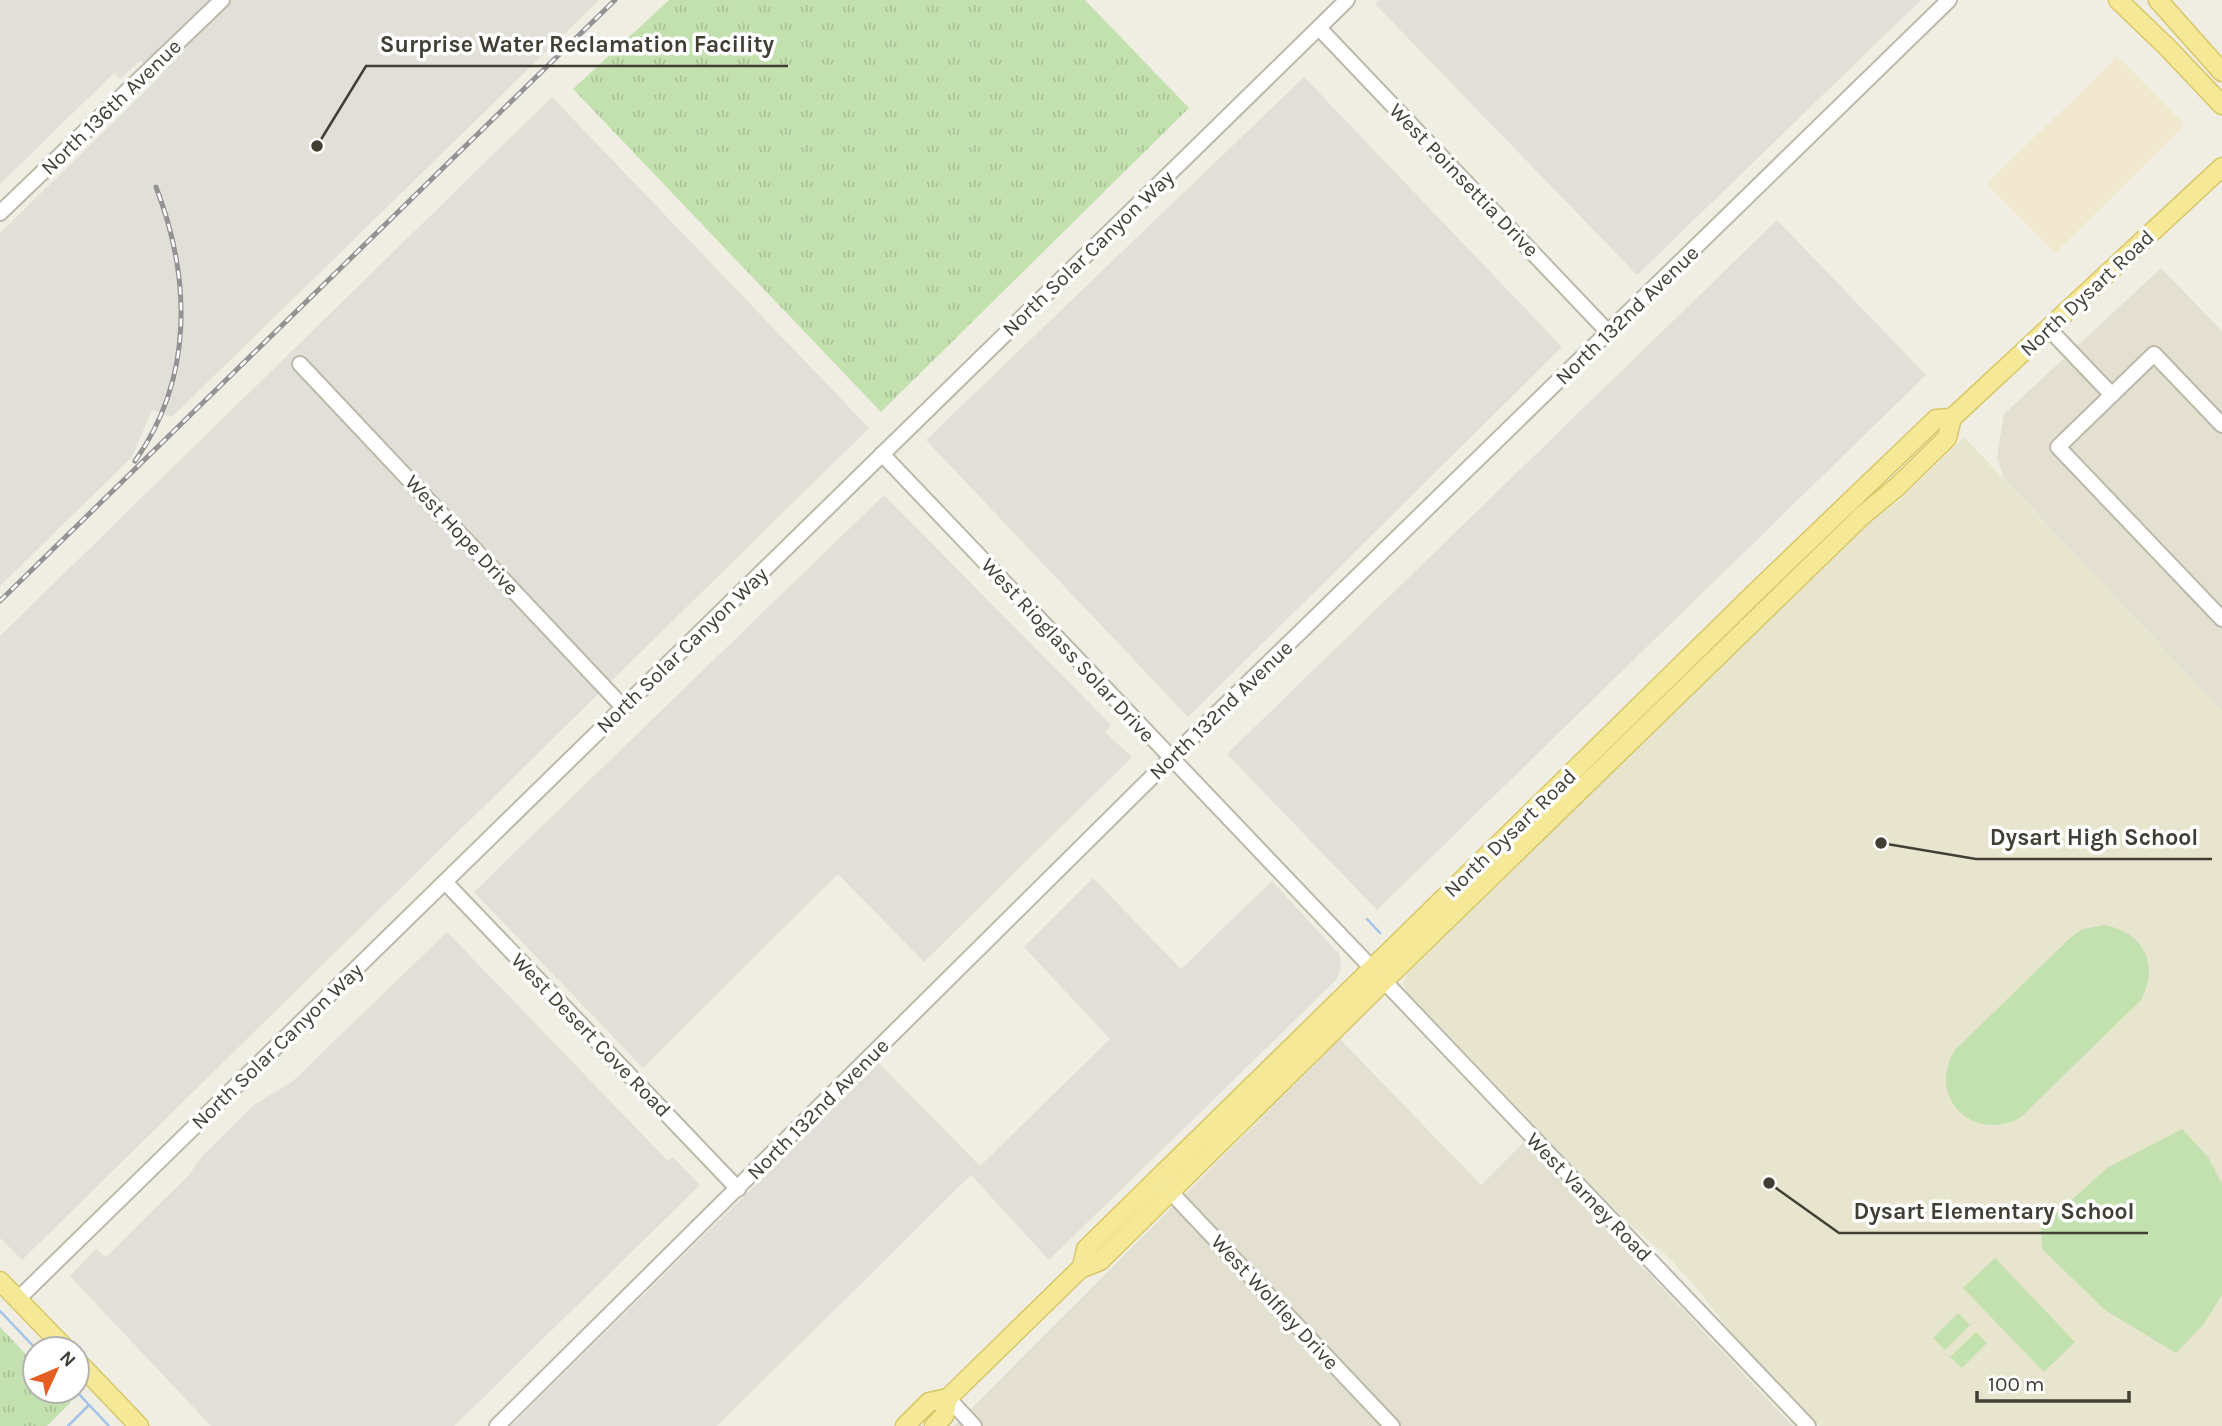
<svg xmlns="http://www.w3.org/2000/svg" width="2222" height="1426" viewBox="0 0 2222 1426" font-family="Karla,sans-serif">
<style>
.residential{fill:#e3e0d2}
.commercial{fill:#f1e8cf}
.industrial{fill:#e2dfd8}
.education{fill:#e8e5ce}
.grass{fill:url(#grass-tufts)}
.pitch{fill:#c3e1af}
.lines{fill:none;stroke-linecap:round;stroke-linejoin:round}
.stream{stroke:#a3c2e9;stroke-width:2.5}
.minor-casing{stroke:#bdb9aa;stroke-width:18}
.major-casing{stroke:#d8c769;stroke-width:21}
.minor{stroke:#fff;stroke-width:14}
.major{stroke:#f5e897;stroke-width:18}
.rail-casing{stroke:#939393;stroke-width:5}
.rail{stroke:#fff;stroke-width:2.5;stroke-dasharray:8;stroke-linecap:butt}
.labels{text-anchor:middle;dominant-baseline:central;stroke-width:7;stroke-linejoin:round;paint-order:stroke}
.street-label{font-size:21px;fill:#413e34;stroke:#fff}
.leader{fill:none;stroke:#413e34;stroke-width:2.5}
.callout-dot{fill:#413e34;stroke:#fff;stroke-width:2.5}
.callout-label{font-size:23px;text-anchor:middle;font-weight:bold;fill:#413e34;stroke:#fff;stroke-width:7;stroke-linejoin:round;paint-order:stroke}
</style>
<defs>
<pattern id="grass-tufts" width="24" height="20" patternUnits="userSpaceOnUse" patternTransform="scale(1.75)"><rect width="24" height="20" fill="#c3e1af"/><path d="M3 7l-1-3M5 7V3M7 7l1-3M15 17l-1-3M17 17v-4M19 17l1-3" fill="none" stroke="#a9c297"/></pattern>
</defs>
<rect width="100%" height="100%" fill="#f0eee3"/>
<g class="residential">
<path d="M2161 268 2222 331V711L2004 479 1997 457 2004 414Z"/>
<path d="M1340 1039 1481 1185 1524 1142 1793 1426H954Z"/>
</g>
<path class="commercial" d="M2117 56 2185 125 2055 253 1987 184Z"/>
<g class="industrial">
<path d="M0 0H599L172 417 152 410 132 457 0 586V233L160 77 149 65 140 61 120 79 114 73 0 184Z"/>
<path d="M1380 0H1921L1637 275 1375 4Z"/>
<path d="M1304 77 1562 347 1188 717 926 440Z"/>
<path d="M552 97 869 428 22 1260 0 1238V636Z"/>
<path d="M1777 220 1926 375 1377 910 1227 754Z"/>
<path d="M884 495 1111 725 1105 732 1132 757 924 962 838 874 643 1068 474 892Z"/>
<path d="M1093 878 1181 969 1272 881 1340 955 1341 968 1336 980 1049 1260 971 1175 717 1426H511L879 1063 980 1166 1110 1039 1024 947Z"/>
<path d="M447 932 668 1161 673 1157 700 1185 454 1426H211L70 1276 96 1249 106 1257 189 1175 202 1156 254 1105 293 1081Z"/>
</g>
<path class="education" d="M1964 437 2222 711V1426H1820L1729 1330 1701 1293 1669 1258 1627 1222 1407 992 1403 983 1406 975 1866 524 1900 500Z"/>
<g class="grass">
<path d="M669 0H1085L1189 108 881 412 573 89Z"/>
<path d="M0 1327 35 1364V1391H60L71 1402 47 1426H0Z"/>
</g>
<g class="pitch">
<path d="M2104 925C2143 932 2160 964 2141 1000L2020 1118C1972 1143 1926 1097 1955 1050L2071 937 2083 929Z"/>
<path d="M2182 1129 2208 1157 2222 1184V1295L2203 1325 2176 1353 2105 1310 2042 1249 2041 1228 2107 1168Z"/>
<path d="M1995 1258 2075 1342 2044 1372 1963 1288Z"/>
<path d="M1958 1313 1970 1325 1945 1350 1933 1338Z"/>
<path d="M1976 1332 1987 1343 1962 1368 1950 1357Z"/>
</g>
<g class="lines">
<g class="stream">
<path d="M1367 919 1380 933"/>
<path d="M0 1311 36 1349"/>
<path d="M76 1391 109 1426"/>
<path d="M68 1426 89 1405"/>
</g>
<defs>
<g id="minor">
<path d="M1319 28 1609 333"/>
<path d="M0 213 222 0"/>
<path d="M2049 329 2112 395"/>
<path d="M300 364 623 707"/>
<path d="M2222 425 2154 354 2058 447 2222 619"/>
<path d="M882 454 1808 1426"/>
<path d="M445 882 738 1189"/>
<path d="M1165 1186 1392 1426"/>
<path d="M18 1299 1347 0"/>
<path d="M948 1398 974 1426"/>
<path d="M497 1426 1171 758 1949 0"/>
</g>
<g id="major">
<path d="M2118 0 2167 47 2222 105"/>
<path d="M2158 0 2222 72"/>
<path d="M1082 1267 1086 1249 1762 586 1936 419 1952 418"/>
<path d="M0 1281 66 1349"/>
<path d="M77 1361 139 1426"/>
<path d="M905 1426 929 1402 948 1398"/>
<path d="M934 1426 944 1416 948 1398 1080 1269 1100 1261 1384 981 1864 514 1897 487 1947 438 1952 418 2222 167"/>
</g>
</defs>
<use href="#minor" class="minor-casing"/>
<use href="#major" class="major-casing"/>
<use href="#minor" class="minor"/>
<use href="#major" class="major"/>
<defs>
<g id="rail">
<path d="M135 461C194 378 191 278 156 187"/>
<path d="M0 601 615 0"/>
</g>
</defs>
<use href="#rail" class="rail-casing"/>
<use href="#rail" class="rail"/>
</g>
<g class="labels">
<g class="street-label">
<text transform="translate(111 107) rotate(-44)">North 136th Avenue</text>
<text transform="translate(1464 180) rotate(46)">West Poinsettia Drive</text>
<text transform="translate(1088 253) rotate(-44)">North Solar Canyon Way</text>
<text transform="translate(2087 293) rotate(-43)">North Dysart Road</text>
<text transform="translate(1627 315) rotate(-44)">North 132nd Avenue</text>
<text transform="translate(462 535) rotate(47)">West Hope Drive</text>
<text transform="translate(682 650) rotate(-44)">North Solar Canyon Way</text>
<text transform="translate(1068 650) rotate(47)">West Rioglass Solar Drive</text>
<text transform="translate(1221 710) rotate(-44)">North 132nd Avenue</text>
<text transform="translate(1510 833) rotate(-44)">North Dysart Road</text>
<text transform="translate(591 1035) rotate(46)">West Desert Cove Road</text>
<text transform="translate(277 1046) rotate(-44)">North Solar Canyon Way</text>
<text transform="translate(818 1109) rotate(-45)">North 132nd Avenue</text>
<text transform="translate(1589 1197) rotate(46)">West Varney Road</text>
<text transform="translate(1275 1302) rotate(47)">West Wolfley Drive</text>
</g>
</g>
<path class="leader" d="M317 146L366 66H788M1881 843L1976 859H2212M1769 1183L1839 1233H2148"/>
<g class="callout-dot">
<circle cx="317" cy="146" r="7"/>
<circle cx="1881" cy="843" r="7"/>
<circle cx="1769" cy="1183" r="7"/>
</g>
<g class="callout-label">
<text x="577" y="52">Surprise Water Reclamation Facility</text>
<text x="2094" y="845">Dysart High School</text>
<text x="1994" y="1219">Dysart Elementary School</text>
</g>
<g transform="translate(56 1370) rotate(46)"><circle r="33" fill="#ffffff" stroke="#b3b2ae" stroke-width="2"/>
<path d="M0-5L12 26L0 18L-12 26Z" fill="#e75e23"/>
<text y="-10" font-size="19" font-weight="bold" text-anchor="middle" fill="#413e34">N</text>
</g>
<path d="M1977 1391v10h152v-10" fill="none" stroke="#413e34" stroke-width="3.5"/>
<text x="1988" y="1391" font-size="21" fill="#413e34" stroke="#ffffff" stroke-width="5" paint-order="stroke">100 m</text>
</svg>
